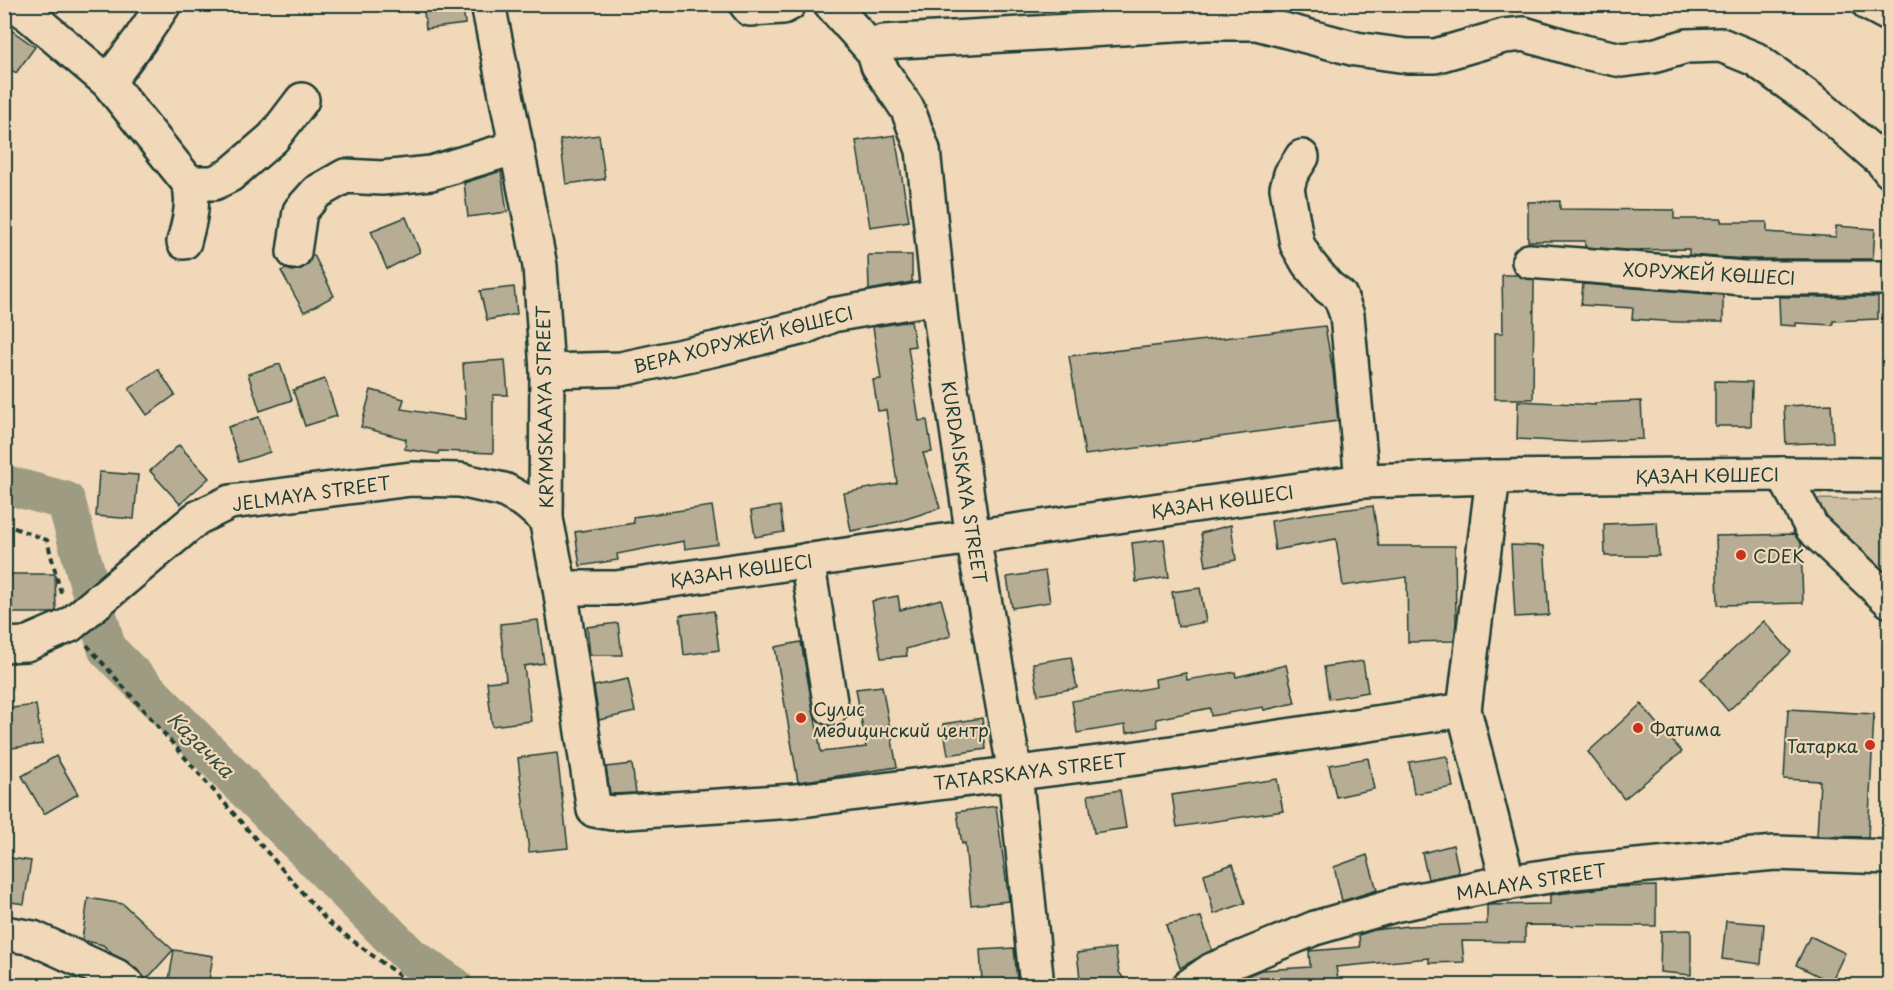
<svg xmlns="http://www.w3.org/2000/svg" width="1894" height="990" viewBox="0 0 1894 990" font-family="'Playpen Sans',sans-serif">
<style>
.green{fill:#cfbfa2;stroke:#777e6b;stroke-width:1.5}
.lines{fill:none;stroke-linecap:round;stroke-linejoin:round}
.river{stroke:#9e9b83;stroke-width:39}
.building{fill:#b6ad94;stroke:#1f3d34;stroke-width:1.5}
.minor-casing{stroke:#1f3d34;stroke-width:38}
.path{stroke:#1f3d34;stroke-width:4;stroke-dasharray:6 4.5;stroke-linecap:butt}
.minor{stroke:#f1d8b8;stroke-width:33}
.poi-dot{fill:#c8321e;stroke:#f1d8b8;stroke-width:2}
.labels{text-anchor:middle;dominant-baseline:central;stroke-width:4.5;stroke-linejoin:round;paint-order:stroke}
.street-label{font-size:18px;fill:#1f3d34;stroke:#f1d8b8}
.poi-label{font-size:18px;fill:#1f3d34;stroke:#f1d8b8;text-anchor:start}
.water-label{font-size:20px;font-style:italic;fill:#324b40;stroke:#f1d8b8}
</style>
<rect width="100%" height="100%" fill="#f1d8b8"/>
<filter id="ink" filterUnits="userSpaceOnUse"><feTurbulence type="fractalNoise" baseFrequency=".0167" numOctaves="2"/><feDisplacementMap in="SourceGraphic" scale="12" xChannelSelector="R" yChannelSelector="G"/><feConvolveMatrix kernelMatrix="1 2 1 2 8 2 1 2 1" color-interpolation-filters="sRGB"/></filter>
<g filter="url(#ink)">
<path class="green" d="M1804 499 1889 500V573L1875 571Z"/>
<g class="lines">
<path class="river" d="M4 484 66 501 107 649 411 957 454 986"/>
</g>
<g class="building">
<path d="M423 4H463L465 24 426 29Z"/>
<path d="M4 25 35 47 16 73 4 65Z"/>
<path d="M599 135 605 179 566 184 560 140Z"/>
<path d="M895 135 909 221 870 227 856 141Z"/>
<path d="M501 171 507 212 468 217 464 183Z"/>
<path d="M1560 201V209L1674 210V219H1721V222H1767V232L1836 237V226L1875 229 1873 259H1745L1689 255V249L1627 250 1585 247V241H1528V202Z"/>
<path d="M406 217 420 252 387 269 371 231Z"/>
<path d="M312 255H314L334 296 304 312 281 271 286 269 292 271 301 269 309 263Z"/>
<path d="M868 255H912V282L869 290Z"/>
<path d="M1502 275H1517L1534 280 1533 399H1495V333H1503Z"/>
<path d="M1583 284 1723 295V322H1677L1632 319 1633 308 1581 305Z"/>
<path d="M514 287 517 314 487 320 480 291Z"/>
<path d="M1779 297H1878V319L1833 321V325L1796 323V326L1780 325Z"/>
<path d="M911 321 915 346 908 347 919 421 927 420 932 452 923 453 940 508 897 522 851 531 844 493 897 483 886 410 878 411 873 380 881 379 873 327Z"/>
<path d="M1325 326 1333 371 1338 421 1085 455 1069 356Z"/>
<path d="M505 360 508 395H493V453L439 451 438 454 405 449 406 439 361 427 371 390 404 399 401 409 466 419 463 363Z"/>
<path d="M280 364 292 400 260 411 248 374Z"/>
<path d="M158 369 175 395 147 415 129 389Z"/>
<path d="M325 379 337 416 305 426 293 390Z"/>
<path d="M1715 381 1752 382 1751 426H1715Z"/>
<path d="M1518 401 1595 405V403L1641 401 1643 439 1574 442 1517 439Z"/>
<path d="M1831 404 1833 442 1786 444 1784 406Z"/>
<path d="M259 417 270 452 239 462 228 427Z"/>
<path d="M179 445 209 478 180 504 150 471Z"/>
<path d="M99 472 138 475 134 519 96 516Z"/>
<path d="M712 506 718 544 685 549 684 541 617 554 618 560 580 566 575 532 634 523 633 517Z"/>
<path d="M780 506 784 532 755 537 751 511Z"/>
<path d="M1373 506 1379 546H1455L1456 622 1454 641 1408 642 1407 577 1343 586 1336 539 1275 550 1271 521 1317 513Z"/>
<path d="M1657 522 1659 556H1605L1604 524Z"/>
<path d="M1231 525 1236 560 1206 566 1201 533Z"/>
<path d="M1794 534 1801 543 1803 603 1718 605 1716 536Z"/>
<path d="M1164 539 1169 577 1136 582 1132 543Z"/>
<path d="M1511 545 1544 546 1549 615 1515 617Z"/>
<path d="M1045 571 1050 602 1012 608 1007 577Z"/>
<path d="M11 574H55L56 611 51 613H4V575L11 576Z"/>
<path d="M1200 588 1206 622 1178 627 1172 592Z"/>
<path d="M898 596 900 610 941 599 951 636 906 649 907 656 881 658 872 601Z"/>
<path d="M714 611 719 650 684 655 680 615Z"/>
<path d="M538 620 544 663 524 666 531 721 492 726 487 682 506 680 500 624Z"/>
<path d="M1764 621 1791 652 1728 711 1701 679Z"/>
<path d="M618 623 622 655H590L587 627Z"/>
<path d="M801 642 821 752 866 747 856 689 882 686 897 767 798 782 775 647Z"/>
<path d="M1071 657 1077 688 1038 695 1033 663Z"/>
<path d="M1363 661 1368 692 1329 699 1324 667Z"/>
<path d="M1286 665 1295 703 1264 710 1263 707 1211 716 1210 708 1156 719 1157 727 1126 733 1125 725 1077 733 1072 701 1156 687 1155 679 1186 673 1187 680 1235 672 1236 677Z"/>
<path d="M628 679 635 712 599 720 594 686Z"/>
<path d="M1641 704 1682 752 1624 799 1588 752Z"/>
<path d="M36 705 42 744 4 749V709Z"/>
<path d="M1788 709 1874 714 1868 837 1817 836 1820 781 1784 779Z"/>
<path d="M982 718 986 749 948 755 943 724Z"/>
<path d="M557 753 568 848 529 852 518 758Z"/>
<path d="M56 756 78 794 44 814 22 776Z"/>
<path d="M1447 756 1453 787 1414 794 1409 762Z"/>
<path d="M1368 758 1374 789 1336 797 1329 765Z"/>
<path d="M632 764 636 793 610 794 606 767Z"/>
<path d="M1277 779 1283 811 1177 827 1172 795Z"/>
<path d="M1120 790 1126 828 1094 833 1088 795Z"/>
<path d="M996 806 1009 901 971 905 965 843 962 844 957 812Z"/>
<path d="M1453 845 1459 873 1428 879 1422 853Z"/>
<path d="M1367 855 1377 890 1342 901 1334 867Z"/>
<path d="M4 857 31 861 24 904 4 901Z"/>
<path d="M1233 864 1245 903 1214 914 1204 874Z"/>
<path d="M1656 886V926L1525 925V942L1462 941 1464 962 1429 963V958L1336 967 1339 986H1238L1237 980 1261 970 1310 967 1309 951 1360 947 1359 935 1374 930 1408 926 1487 924V905L1550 904V895L1611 887Z"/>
<path d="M88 898 123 904 173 950 146 980 140 972 128 962 112 954 103 945 82 940Z"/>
<path d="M1201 917 1212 950 1180 968 1166 925Z"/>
<path d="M1726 921 1764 924 1761 964 1722 959Z"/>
<path d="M1691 930V975L1660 972 1661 931Z"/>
<path d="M1810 936 1845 953 1831 982 1796 965Z"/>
<path d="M1014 948 1017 979 982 982 980 950Z"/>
<path d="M1115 948 1119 972 1129 986H1081L1077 953Z"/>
<path d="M174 950 213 956 208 986H168Z"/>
</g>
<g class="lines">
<defs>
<g id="minor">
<path d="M16 4 108 82 189 183C195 202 189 223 184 242"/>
<path d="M488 4 540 266 547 371 546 519 560 588 594 810 612 813 794 801 1137 758 1464 710"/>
<path d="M746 4 750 9 783 7 789 4"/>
<path d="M831 4 874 52 878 65 908 110 923 150 941 321 973 537 1015 773 1037 986"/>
<path d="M1869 4 1890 15"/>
<path d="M874 52 883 42 1207 23H1257L1356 49 1407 56H1435L1504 36 1524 34 1584 52 1622 60 1653 56 1687 46 1721 45 1755 59 1817 104 1882 161 1890 171"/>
<path d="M108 82 139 41 164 4"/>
<path d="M1302 157 1291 174 1287 188 1297 244 1308 263 1328 287 1340 296 1347 315 1362 481"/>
<path d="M189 183H214L230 175 273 138 302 100"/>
<path d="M294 252 300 211 317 192 345 176 382 178 431 173 517 147"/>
<path d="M1529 261 1744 278H1890"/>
<path d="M547 371 621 369 715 349 804 327 832 315 938 297"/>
<path d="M1783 474 1812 528 1890 601"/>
<path d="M1493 477 1464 710 1508 883"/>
<path d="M807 560 831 708"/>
<path d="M560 588H616L1362 481 1493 477 1783 474 1890 475"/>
<path d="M4 645 26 644 70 625 197 518 230 502 411 479 460 480 504 490 526 502 546 519"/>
<path d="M4 933 33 938 116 976 128 986"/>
<path d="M1189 986 1212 970 1315 928 1398 904 1493 885 1574 872 1775 853 1890 857"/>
</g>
</defs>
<use href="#minor" class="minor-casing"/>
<g class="path">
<path d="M4 524 47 540 62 597"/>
<path d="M87 645 328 922 413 986"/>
</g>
<use href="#minor" class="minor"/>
</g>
</g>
<g class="poi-dot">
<circle cx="1741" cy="555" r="6"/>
<circle cx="801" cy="718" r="6"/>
<circle cx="1638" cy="728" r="6"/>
<circle cx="1870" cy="745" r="6"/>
</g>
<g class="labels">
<g class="street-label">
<text transform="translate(1709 273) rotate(3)">ХОРУЖЕЙ КӨШЕСІ</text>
<text transform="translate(743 339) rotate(-14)">ВЕРА ХОРУЖЕЙ КӨШЕСІ</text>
<text transform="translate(544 407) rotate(-91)">KRYMSKAAYA STREET</text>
<text transform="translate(1707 475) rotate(-1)">ҚАЗАН КӨШЕСІ</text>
<text transform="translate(965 482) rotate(81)">KURDAISKAYA STREET</text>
<text transform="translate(311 493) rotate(-8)">JELMAYA STREET</text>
<text transform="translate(1222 501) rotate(-8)">ҚАЗАН КӨШЕСІ</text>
<text transform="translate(741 570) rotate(-8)">ҚАЗАН КӨШЕСІ</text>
<text transform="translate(1030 771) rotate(-7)">TATARSKAYA STREET</text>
<text transform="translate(1531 881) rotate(-9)">MALAYA STREET</text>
</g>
<g class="poi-label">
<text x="1753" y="555">CDEK</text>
<text x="813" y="708">Сулис<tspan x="813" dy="21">медицинский центр</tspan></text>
<text x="1650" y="728">Фатима</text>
<text x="1858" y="745" text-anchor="end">Татарка</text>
</g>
<g class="water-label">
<text transform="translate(201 744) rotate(45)">Казачка</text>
</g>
</g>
<rect width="1894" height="990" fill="none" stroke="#f1d8b8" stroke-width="24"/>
<rect x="12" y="12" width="1870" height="966" fill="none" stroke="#1f3d34" stroke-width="2" filter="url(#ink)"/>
</svg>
